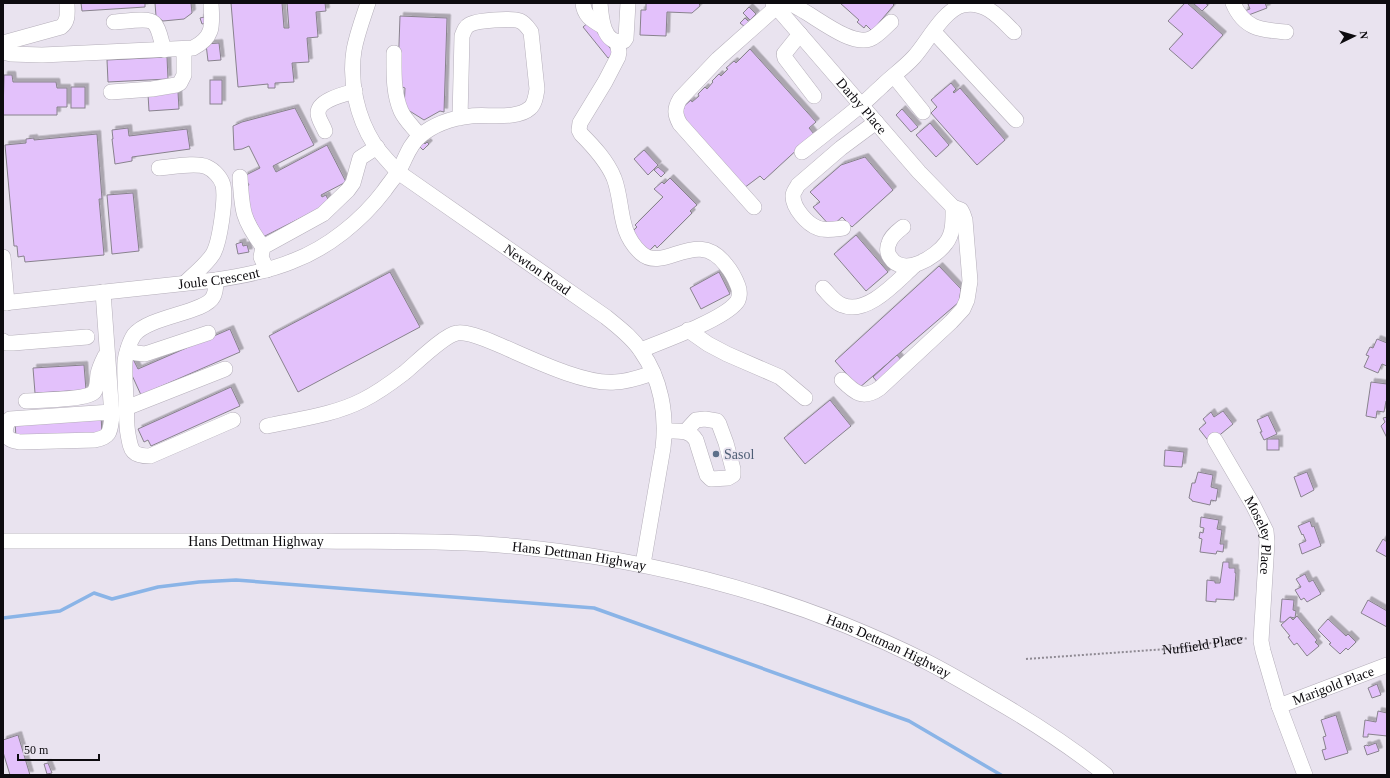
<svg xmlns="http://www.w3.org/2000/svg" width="1390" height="778" viewBox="0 0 1390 778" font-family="Georgia,serif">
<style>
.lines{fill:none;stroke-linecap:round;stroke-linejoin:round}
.stream{stroke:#8ab4e7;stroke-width:3.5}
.building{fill:#e3c1fb;stroke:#88828d;filter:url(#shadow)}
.minor-casing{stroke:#b5afba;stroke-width:16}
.path{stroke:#8f8a93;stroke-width:2;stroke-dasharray:2 2;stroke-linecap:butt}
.minor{stroke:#fff;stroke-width:15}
.service-dot{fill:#5c6f8a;stroke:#e9e3ef;stroke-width:1.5}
.labels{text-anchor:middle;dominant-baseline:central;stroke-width:3.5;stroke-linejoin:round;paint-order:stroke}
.street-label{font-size:14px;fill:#0d0b0f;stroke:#e9e3ef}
.service-label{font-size:14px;fill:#4e5e75;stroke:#e9e3ef;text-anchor:start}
</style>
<defs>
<filter id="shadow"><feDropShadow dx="3.5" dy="-3.5" stdDeviation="0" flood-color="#0004"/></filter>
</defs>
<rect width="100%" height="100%" fill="#e9e3ef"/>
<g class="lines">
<path class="stream" d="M3 618 60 611 94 593 112 599 158 587 199 582 236 580 594 608 909 721 1001 775"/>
</g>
<g class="building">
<path d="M81 3H145V7L82 11Z"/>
<path d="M155 3H191L192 13 184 19 163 21 156 16Z"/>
<path d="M231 3H282L284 28H289L287 3H325L326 11 316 12 318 37 307 38 309 62 292 63 294 82 275 83V88H268V84L238 87Z"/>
<path d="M646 3H699L700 6 692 13 667 12 666 36 640 35 641 10H646Z"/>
<path d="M840 3H892L894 5 872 31 866 25 864 28 857 22 859 20Z"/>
<path d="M1185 3H1187L1223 35 1192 69 1169 49 1183 34 1168 21Z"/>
<path d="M1193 3H1205L1208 5 1202 11Z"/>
<path d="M1251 3H1265L1267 8 1246 16 1244 11 1250 9 1248 4Z"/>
<path d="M749 7 756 14 750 20 743 13Z"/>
<path d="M400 16 447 18 444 112 440 111 424 120 408 110H404L405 88 400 86 398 73Z"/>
<path d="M204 17 206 23 202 24 200 18Z"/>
<path d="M745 18 750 23 745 27 740 23Z"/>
<path d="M589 22 614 53 608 58 583 27Z"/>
<path d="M219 43 221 60 208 61 206 44Z"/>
<path d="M750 49 816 122 809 128 814 134 764 180 760 176 744 188 677 115 684 109 683 107 691 100 692 102 699 96 698 94 705 87 707 89 713 82 712 81 719 74 721 76 728 69 726 68 734 61 736 63Z"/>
<path d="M167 57 168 79 108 82 107 60Z"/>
<path d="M4 75H12L13 82H56L57 88H67V107H57V115H3Z"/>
<rect x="210" y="80" width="12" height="24"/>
<path d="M951 83 956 89 953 92 954 93 960 88 1005 140 977 165 931 113 937 107 931 100Z"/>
<rect x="71" y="87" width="14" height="21"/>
<path d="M178 92 179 109 149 111 148 94Z"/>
<path d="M295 108 314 145 273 166 276 172 327 145 346 182 321 195 322 197 326 195 329 202 326 205 263 237 245 201 244 188 249 185 244 176 260 168 249 146 242 149 234 150 233 126 242 122Z"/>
<path d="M902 109 918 127 911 132 896 115Z"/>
<path d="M930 123 949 145 936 157 916 135Z"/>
<path d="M128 128 129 136 187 129 190 149 132 157V161L115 164 112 139H113L112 130Z"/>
<path d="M97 134 102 199H99L104 255 25 262 24 256 18 257 17 246H14L5 145 26 143V139L34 138V140Z"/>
<path d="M423 142 425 144 427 142 429 144 423 150 419 146Z"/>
<path d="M644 150 658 165 648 175 634 159Z"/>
<path d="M865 157 893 190 852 227 842 217 831 227 813 207 820 202 810 192 841 165Z"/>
<path d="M658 167 665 173 661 177 654 170Z"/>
<path d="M670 178 697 205 690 211 692 213 657 248 655 245 648 252 630 234 637 227 635 225 663 197 654 189 662 182 664 184Z"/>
<path d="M133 193 139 251 112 254 107 195Z"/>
<path d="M856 235 888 272 866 291 834 254Z"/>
<path d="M242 242 243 246 247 245 249 252 238 254 236 244Z"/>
<path d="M939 266 961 289 959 302 859 388 835 361Z"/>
<path d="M390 272 420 327 298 392 269 336Z"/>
<path d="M719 272 730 294 701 309 690 288Z"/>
<path d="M230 329 240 352 141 395 125 360 133 359 138 369Z"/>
<path d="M1377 339 1387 343V366L1382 364 1378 373 1364 367 1369 356 1366 355 1370 347 1373 348Z"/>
<path d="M897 355 903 362 879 384 873 377Z"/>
<path d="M84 365 86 390 35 393 33 368Z"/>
<path d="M1371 382 1387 384V401H1386L1384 412 1377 411 1376 418 1366 416Z"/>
<path d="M231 387 240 406 151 446 148 440 144 442 138 429Z"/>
<path d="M830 400 851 426 805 464 784 438Z"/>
<path d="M1223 411 1233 424 1210 443 1199 429 1206 423 1203 419 1211 412 1214 417Z"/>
<path d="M101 415 102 434 16 439 15 420Z"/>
<path d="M1268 415 1277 434 1264 440 1260 432H1262L1257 420Z"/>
<path d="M1387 417V438L1381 426 1385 422 1383 418Z"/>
<rect x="1267" y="439" width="12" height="11"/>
<path d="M1165 450 1184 452 1182 467 1164 466Z"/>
<path d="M1198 472 1213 475 1211 487 1218 489 1216 501 1211 500 1210 505 1192 501V500L1189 498 1192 483H1195Z"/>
<path d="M1307 472 1314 490 1301 497 1294 477Z"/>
<path d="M1201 517 1219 520 1217 529 1222 530 1220 544H1224L1223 552 1217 551 1216 554 1200 552 1202 539 1199 538 1200 532 1203 533 1204 528 1200 527Z"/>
<path d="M1310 521 1312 527 1314 526 1321 546 1302 554 1299 544 1306 541 1303 534 1302 535 1298 526Z"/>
<path d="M1383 539 1387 542V557L1376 551Z"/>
<path d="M1223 562H1229V568H1235V573H1236L1234 600 1216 599V602L1206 601 1207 580 1215 581V583H1220Z"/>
<path d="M1305 574 1309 582 1313 580 1321 594 1307 602 1304 598 1301 600 1295 590 1301 587 1296 579Z"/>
<path d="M1282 599 1294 600 1293 610 1296 611 1295 618 1290 617 1284 622H1280Z"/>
<path d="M1368 600 1387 611V627L1361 613Z"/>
<path d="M1297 616 1317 640 1315 642 1319 646 1307 656 1297 643 1294 645 1288 637 1290 636 1281 625 1290 617 1293 620Z"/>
<path d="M1328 619 1346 636 1348 634 1356 642 1348 650 1346 648 1340 654 1329 644 1331 643 1318 630Z"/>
<path d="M1377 684 1381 695 1372 698 1368 688Z"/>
<path d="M1378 711 1387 713V736L1368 734V737H1363L1365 720 1376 722Z"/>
<path d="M1336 715 1348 753 1325 760 1322 750 1326 749 1323 737 1326 736 1321 720Z"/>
<path d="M18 735 30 775H10L3 752V740Z"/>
<path d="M1376 743 1379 751 1367 755 1364 746 1367 745 1368 746Z"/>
<path d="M48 763 52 773 47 774 44 764Z"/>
</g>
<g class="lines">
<defs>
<g id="minor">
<path id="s2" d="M368 3C363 18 357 34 354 50 349 82 357 117 374 144 381 154 390 163 398 172L606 317C618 327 632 337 641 351 661 379 667 414 663 448L643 564"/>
<path d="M583 3C584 16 592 20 602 26"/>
<path d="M600 3C601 17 603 46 624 41L626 38 628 3"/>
<path id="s3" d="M773 3 919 172 953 207 961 210 963 214 965 220 970 281 967 300 963 309 951 322 880 388C863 400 855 393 842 380"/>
<path d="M788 3C809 10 848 47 870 39 878 36 885 27 891 22"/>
<path d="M1233 3C1244 29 1261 30 1286 32"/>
<path d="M114 22C122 22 148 17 154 23 160 29 161 42 164 50"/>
<path d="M934 32 1016 120"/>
<path d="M800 34 784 54 785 58 814 96"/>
<path d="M617 42 619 52 618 57 605 82 580 123 579 130 581 134C594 147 607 161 614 178 624 204 617 231 641 253 664 274 697 226 726 265 732 272 735 278 738 286 740 291 740 299 736 303 722 320 663 341 641 350"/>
<path d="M3 43 61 27C69 21 67 12 67 3"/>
<path d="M3 52 11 54 42 55 193 48C215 37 212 24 211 3"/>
<path d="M394 53C394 72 393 93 401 111 405 120 414 128 420 136"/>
<path d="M894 76 923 112"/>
<path d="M111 92 152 89 176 85 180 83 184 75V49"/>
<path d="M325 131C323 125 318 119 318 113 318 100 345 94 355 91"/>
<path d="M802 152C822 136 842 121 862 104 869 99 875 92 882 86 892 76 904 68 914 57 927 43 943 10 963 5 985 0 1000 18 1014 32"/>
<path d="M159 168C172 167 196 162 207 167 214 170 221 178 223 185 226 198 220 242 213 254 206 265 194 274 185 283"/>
<path d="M240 177C242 210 242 219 263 247"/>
<path d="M754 207 680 124C675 115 674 109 680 99L718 59 781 3"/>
<path d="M903 227C898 231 891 236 889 243 887 247 887 253 890 257 903 278 936 257 946 243 954 233 953 219 953 207"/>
<path d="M843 228C835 229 825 231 818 228 807 224 793 208 793 196 793 192 796 189 798 185L841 148 876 122"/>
<path d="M3 257 7 303"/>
<path d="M267 270 261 257 263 247 323 214 348 190 353 183 360 158 377 147"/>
<path d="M216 280C216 285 216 292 213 297 205 313 149 316 134 335 130 341 126 353 125 361 124 375 126 389 126 403 127 414 126 424 128 434 131 450 131 456 150 456L233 420"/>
<path d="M823 288C829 294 834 302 842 305 867 316 897 281 914 266"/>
<path d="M103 292 112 416C110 431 111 437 95 440L19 442C16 441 12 441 10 439 2 435 6 424 10 419L111 412"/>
<path id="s4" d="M3 303 216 280C242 276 269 271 293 261 328 248 362 220 384 191 388 185 394 178 398 172 406 159 408 146 420 136 434 124 453 118 471 116 487 114 517 120 530 108 535 104 536 95 537 89L531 32C528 28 525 23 520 21 512 18 476 20 469 25 465 27 464 31 462 36L460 118"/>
<path d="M688 330 708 344 727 354 780 377 805 398"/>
<path d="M3 341 6 343H13L87 337"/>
<path d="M128 349 136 353 145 354 208 333"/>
<path d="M26 401C38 400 87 400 94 392 98 387 97 380 98 374 99 368 102 362 105 356"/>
<path d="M126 408 225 369"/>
<path d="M267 426C299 419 334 415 363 400 377 393 391 383 404 373 415 364 444 335 457 333 467 331 488 340 497 344 528 357 583 385 615 382 628 382 641 377 653 373"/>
<path d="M665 431C677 431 689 429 696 440L707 475 711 479 728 478 733 475V469L726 443 719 424 717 421 705 419 696 420 685 432"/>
<path id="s5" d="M1215 440 1253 505 1266 531 1267 542 1261 641 1263 651 1279 706 1305 775"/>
<path id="s6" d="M3 541C109 541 216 541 322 541 392 542 462 540 531 548 668 563 801 599 925 661 947 672 969 685 991 698 1031 721 1070 746 1106 775"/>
<path id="s7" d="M1279 706 1387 665"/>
</g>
</defs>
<use href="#minor" class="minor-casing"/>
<path class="path" id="s1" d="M1026 659 1181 648 1218 642 1243 638 1248 639"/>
<use href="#minor" class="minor"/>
</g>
<circle class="service-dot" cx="716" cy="454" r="4"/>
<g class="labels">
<g class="street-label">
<text stroke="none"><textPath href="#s3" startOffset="136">Darby Place</textPath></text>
<text stroke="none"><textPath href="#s2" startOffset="354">Newton Road</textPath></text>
<text stroke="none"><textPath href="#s4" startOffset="217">Joule Crescent</textPath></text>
<text stroke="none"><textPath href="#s5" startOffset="107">Moseley Place</textPath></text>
<text stroke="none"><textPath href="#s6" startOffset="253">Hans Dettman Highway</textPath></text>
<text stroke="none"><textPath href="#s6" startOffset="577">Hans Dettman Highway</textPath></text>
<text stroke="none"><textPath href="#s1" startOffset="177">Nuffield Place</textPath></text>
<text stroke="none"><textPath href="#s6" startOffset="901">Hans Dettman Highway</textPath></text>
<text stroke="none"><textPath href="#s7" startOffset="58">Marigold Place</textPath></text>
</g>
<g class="service-label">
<text x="724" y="454">Sasol</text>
</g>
</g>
<rect width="1390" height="778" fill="none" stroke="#0d0b0f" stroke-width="8"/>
<g transform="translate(1354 36) rotate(85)" stroke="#e9e3ef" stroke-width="3" paint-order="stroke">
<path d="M0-3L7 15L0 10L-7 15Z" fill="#0d0b0f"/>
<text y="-6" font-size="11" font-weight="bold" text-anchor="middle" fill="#0d0b0f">N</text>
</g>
<path d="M18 754v6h81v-6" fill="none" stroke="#0d0b0f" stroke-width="2"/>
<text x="24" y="754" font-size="12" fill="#0d0b0f" stroke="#e9e3ef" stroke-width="3" paint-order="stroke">50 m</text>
</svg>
